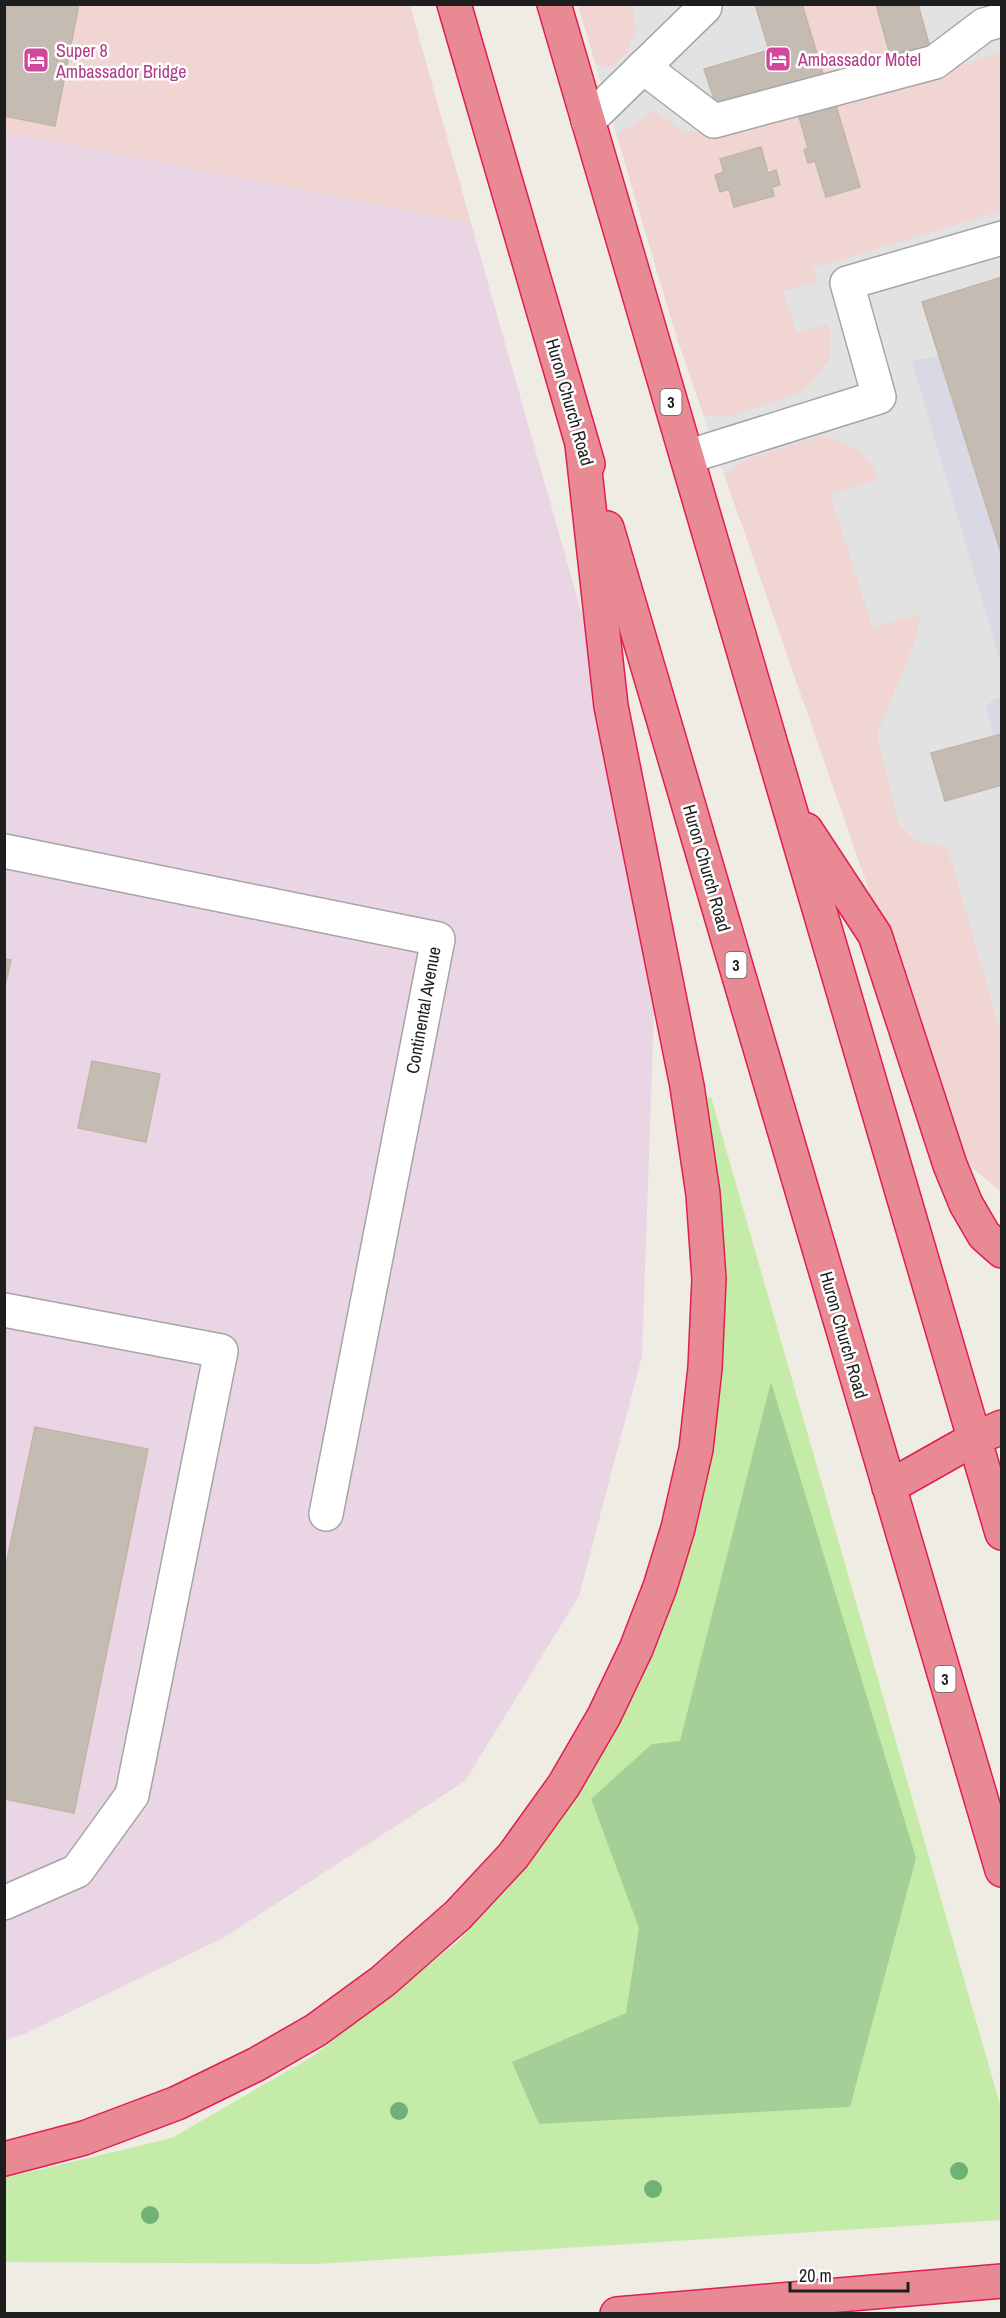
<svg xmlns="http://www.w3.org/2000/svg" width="1006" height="2318" viewBox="0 0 1006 2318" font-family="'Archivo Narrow',sans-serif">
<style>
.commercial{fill:#f1d5d2}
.industrial{fill:#e9d5e4}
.grass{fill:#c4eba8}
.forest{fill:#a4d097}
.parking{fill:#e2e2e2}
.plaza{fill:#d9d8e5}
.building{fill:#c4bcb3;stroke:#c2b4a6;stroke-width:1.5}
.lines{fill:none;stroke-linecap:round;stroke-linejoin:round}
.minor-casing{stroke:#a5a5a5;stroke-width:36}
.highway-casing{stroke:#e01e54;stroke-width:36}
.minor{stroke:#fff;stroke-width:33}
.highway{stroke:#e98994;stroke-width:33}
.tree{fill:#70b175}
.labels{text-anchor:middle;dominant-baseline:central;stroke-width:5;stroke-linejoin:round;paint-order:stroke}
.shield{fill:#fff;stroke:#626262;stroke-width:1.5}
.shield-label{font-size:16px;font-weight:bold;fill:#1e1e1e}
.hotel-label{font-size:18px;fill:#b23c85;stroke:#fff;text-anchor:start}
.street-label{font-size:18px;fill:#1e1e1e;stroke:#fff}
</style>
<rect width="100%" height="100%" fill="#efece4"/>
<g class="commercial">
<path d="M4 5H410L471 223 5 132Z"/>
<path d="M578 5H1001V1192L963 1160 677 339Z"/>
</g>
<path class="industrial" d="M5 132 471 223 614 728 655 981 642 1356 579 1596 465 1781 223 1938 24 2034 5 2040Z"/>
<path class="grass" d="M711 1097 1001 2108V2220L317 2264 5 2262 4 2178 172 2138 313 2056 459 1941 545 1834 640 1684 685 1550 718 1383 723 1241 700 1099Z"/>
<path class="forest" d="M771 1382 916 1858 850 2107 539 2124 512 2062 626 2013 639 1928 591 1799 652 1744 680 1741Z"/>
<g class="parking">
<path d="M632 5H755L769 50 705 69 716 108 931 51 918 5H1001V53L721 134 684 131 654 111 616 135 596 65 610 68 625 55 636 31Z"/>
<path d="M1001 211V277L922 302 939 356 912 361 1001 664V697L995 699 1002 768 1001 1034 947 846 917 842 898 823 877 734 916 639 920 614 873 628 830 494 877 480 874 468 857 449 823 436 744 460 724 475 703 415 728 417 804 391 829 360 831 334 827 324 797 333 783 291 817 282 813 268Z"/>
</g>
<g class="plaza">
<path d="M939 356 1001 556V664L912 361Z"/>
<path d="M1001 697V768L986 706 995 699Z"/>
</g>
<g class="building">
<path d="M4 4H79L55 126 4 116Z"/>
<path d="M755 4H802L824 77 717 108 704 69 769 50Z"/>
<path d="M876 4H918L931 51 892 62Z"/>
<path d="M835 102 860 187 826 197 815 161 808 163 804 150 808 148 798 113Z"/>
<path d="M761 147 768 173 776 170 780 185 772 187 774 196 734 207 729 189 720 192 715 175 724 172 720 159Z"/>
<path d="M1002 277V556L922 302Z"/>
<path d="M1002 734V785L945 801 931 753Z"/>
<path d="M4 959 11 960 4 990Z"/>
<path d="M92 1061 160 1074 146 1142 78 1128Z"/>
<path d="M35 1427 148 1449 74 1813 4 1799V1574Z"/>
</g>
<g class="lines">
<defs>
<g id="minor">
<path d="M643 67 714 121 935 62 984 25 1002 20"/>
<path d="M588 121 705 7"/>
<path d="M687 457 879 397 847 283 1002 238"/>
<path d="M4 851 438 939 326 1514"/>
<path d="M4 1310 221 1351 132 1795 77 1871 4 1903"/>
</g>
<g id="highway">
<path d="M454 4 588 464"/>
<path d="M554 4 1002 1533"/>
<path d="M607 528 1002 1870"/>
<path d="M806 830 875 935 950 1165 966 1204 984 1235 1002 1251"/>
<path d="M889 1487 974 1439 1002 1427"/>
<path d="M4 2159 84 2138 177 2103 257 2064 316 2030 383 1981 458 1915 513 1856 564 1785 604 1716 636 1649 660 1587 678 1528 696 1449 705 1368 709 1279 703 1194 687 1086 611 706 582 444"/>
<path d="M617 2314 1002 2281"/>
</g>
</defs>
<use href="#minor" class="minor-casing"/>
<use href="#highway" class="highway-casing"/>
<use href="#minor" class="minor"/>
<use href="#highway" class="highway"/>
</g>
<g class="tree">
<circle cx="399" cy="2111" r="9"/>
<circle cx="959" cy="2171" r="9"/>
<circle cx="653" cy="2189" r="9"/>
<circle cx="150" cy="2215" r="9"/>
</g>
<defs>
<symbol id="hotel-square" viewBox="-11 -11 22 22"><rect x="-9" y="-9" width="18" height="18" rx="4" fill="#d1479c" stroke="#fff"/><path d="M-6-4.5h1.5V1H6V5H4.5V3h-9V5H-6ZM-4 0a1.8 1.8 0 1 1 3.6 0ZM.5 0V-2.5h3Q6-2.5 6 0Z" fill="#fff"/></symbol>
</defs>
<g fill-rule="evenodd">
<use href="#hotel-square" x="763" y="44" width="30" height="30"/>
<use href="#hotel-square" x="21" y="45" width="30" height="30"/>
</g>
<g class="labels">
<g class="shield">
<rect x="660.5" y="389" width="21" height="26" rx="4.5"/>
<rect x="725.5" y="952" width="21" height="26" rx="4.5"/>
<rect x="934.5" y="1666" width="21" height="26" rx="4.5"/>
</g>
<g class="shield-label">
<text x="671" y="402">3</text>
<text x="736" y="965">3</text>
<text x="945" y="1679">3</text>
</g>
<g class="hotel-label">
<text x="56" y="50">Super 8<tspan x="56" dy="21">Ambassador Bridge</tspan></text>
<text x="798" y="59">Ambassador Motel</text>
</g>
<g class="street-label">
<text transform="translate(570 402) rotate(74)">Huron Church Road</text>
<text transform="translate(707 868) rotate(74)">Huron Church Road</text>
<text transform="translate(423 1010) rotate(-80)">Continental Avenue</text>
<text transform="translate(844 1335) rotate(74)">Huron Church Road</text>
</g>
</g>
<rect width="1006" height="2318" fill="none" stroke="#1e1e1e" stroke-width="12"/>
<path d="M790 2282v9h118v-9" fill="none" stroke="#1e1e1e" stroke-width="3"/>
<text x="799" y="2282" font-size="18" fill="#1e1e1e" stroke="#ffffff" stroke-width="4.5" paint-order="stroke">20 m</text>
</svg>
